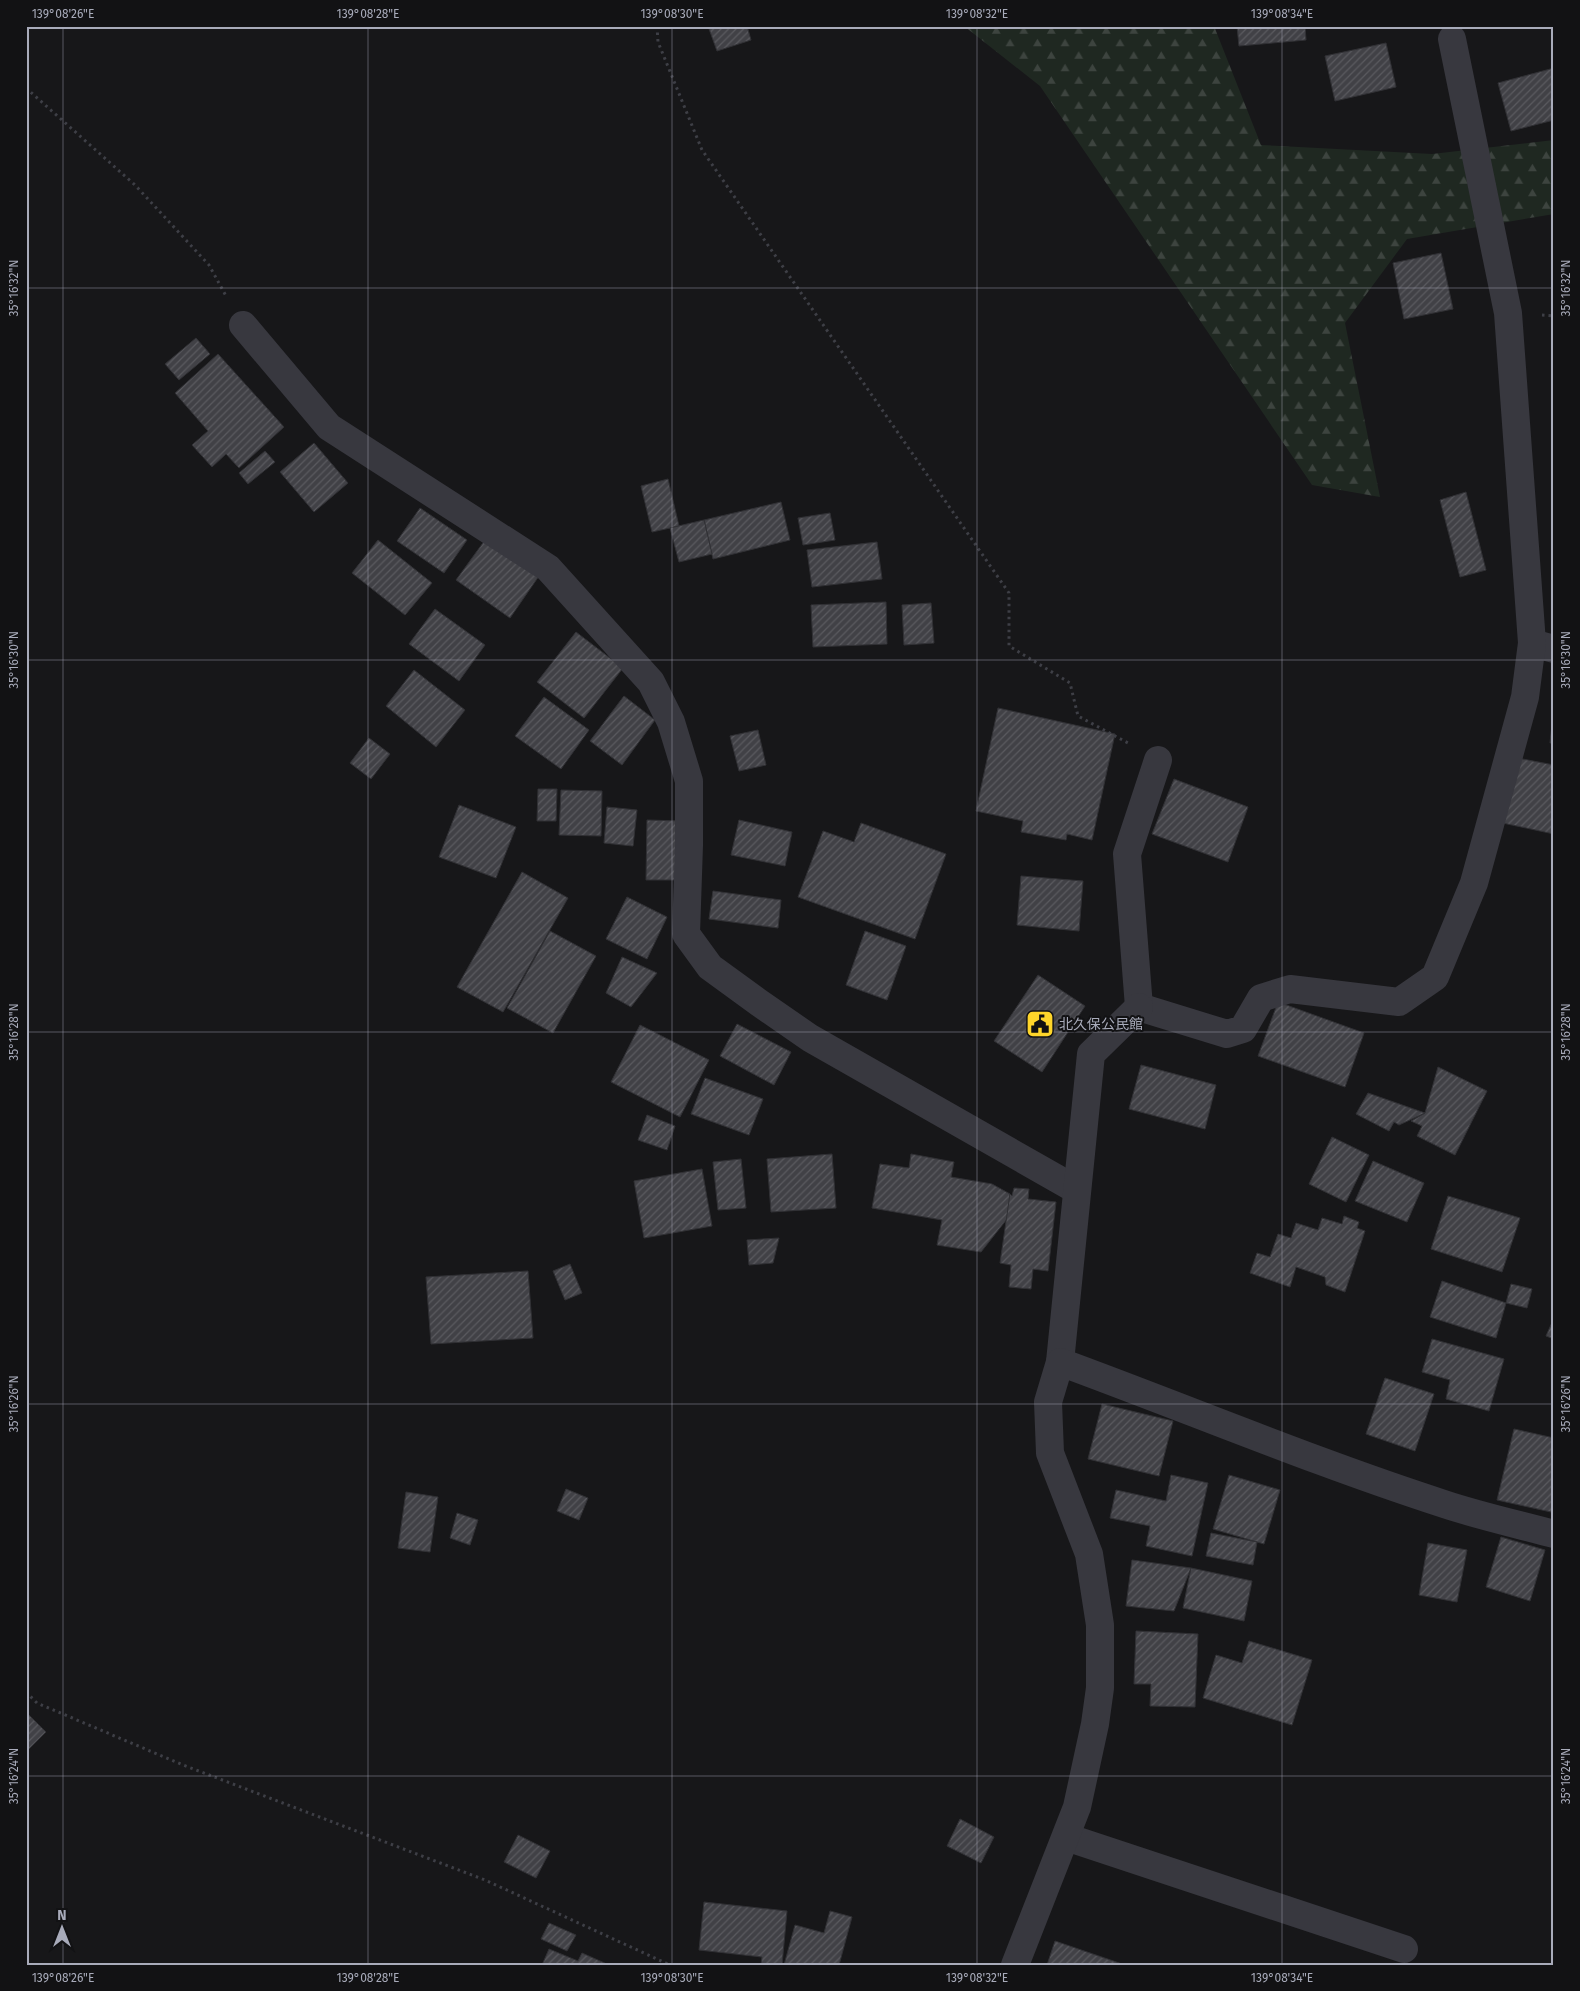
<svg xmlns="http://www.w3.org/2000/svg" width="1580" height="1991" viewBox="0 0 1580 1991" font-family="'Fira Sans','Noto Sans JP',sans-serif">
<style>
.forest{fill:url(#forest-firs)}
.building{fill:url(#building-hatch);stroke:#313135}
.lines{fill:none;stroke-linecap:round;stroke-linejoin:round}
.path{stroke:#3e3f46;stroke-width:3;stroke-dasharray:2.5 4;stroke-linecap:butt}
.minor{stroke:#38383f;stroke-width:28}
.ticks{fill:none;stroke:#a8abba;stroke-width:1;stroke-opacity:0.45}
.labels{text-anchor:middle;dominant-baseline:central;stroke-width:4;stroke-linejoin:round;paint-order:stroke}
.poi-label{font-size:14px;fill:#a8abba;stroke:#121214;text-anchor:start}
.neatline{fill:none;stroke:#a8abba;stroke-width:2}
.ticks-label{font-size:12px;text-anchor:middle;fill:#a8abba}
</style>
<defs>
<pattern id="forest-firs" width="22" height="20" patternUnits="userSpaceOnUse" patternTransform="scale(1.25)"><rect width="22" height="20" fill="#1f2821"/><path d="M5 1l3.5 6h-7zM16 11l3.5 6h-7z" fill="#3d443f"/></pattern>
<pattern id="building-hatch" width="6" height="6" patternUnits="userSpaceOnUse" patternTransform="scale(1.25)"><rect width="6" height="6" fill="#414146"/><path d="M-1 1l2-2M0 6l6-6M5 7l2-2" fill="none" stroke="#5a5a5f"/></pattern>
</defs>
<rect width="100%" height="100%" fill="#171719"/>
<path class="forest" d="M964 26H1214L1261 145 1432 154 1554 140V214L1407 239 1345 323 1380 497 1312 485 1040 86Z"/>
<g class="building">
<path d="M708 26H747L751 40 717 51Z"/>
<path d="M1237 26H1305L1306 40 1239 46Z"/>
<path d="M1386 43 1396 87 1335 101 1325 56Z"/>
<path d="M1554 68V120L1511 131 1498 83Z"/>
<path d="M1441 253 1453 309 1404 319 1393 263Z"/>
<path d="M196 338 210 354 179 380 165 364Z"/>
<path d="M218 354 284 427 239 468 226 454 212 467 192 445 208 431 175 393Z"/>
<path d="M314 443 348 483 314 512 280 472Z"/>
<path d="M265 451 275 462 248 484 239 473Z"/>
<path d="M668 479 679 526 652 532 641 486Z"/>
<path d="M1466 492 1486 570 1460 577 1440 500Z"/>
<path d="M781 502 790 540 713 559 704 520Z"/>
<path d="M420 508 467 540 444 573 397 541Z"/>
<path d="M830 513 835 540 803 545 798 518Z"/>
<path d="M704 520 712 554 679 562 670 528Z"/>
<path d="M488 536 541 573 510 618 456 580Z"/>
<path d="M378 540 432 583 405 615 352 573Z"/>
<path d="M877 542 882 579 812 587 807 550Z"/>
<path d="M886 602 887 644 813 647 811 605Z"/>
<path d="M931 603 934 643 904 645 902 605Z"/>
<path d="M435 609 485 645 459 681 409 644Z"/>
<path d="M576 632 623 668 584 718 537 682Z"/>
<path d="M414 670 465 710 436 747 386 706Z"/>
<path d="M624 696 655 720 622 765 590 741Z"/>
<path d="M544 697 589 730 561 769 515 736Z"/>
<path d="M1554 706V743H1550Z"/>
<path d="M998 708 1115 734 1092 840 1067 834 1066 840 1021 832 1023 821 976 811Z"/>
<path d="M758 730 766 765 739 771 730 736Z"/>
<path d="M369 738 390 754 371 779 350 763Z"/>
<path d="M1512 757 1554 765V834L1498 822Z"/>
<path d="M1174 779 1248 807 1228 862 1152 834Z"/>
<path d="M538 789H557L556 821H537Z"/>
<path d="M561 790 602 791 601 836 559 835Z"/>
<path d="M459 805 516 827 496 878 439 857Z"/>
<path d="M607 807 637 810 633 846 604 843Z"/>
<path d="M647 820 681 821 680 880H646Z"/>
<path d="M739 820 792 832 785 866 731 855Z"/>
<path d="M861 823 946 854 915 939 798 897 823 831 854 842Z"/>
<path d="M522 872 568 898 503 1012 457 987Z"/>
<path d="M1021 876 1083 881 1079 931 1017 925Z"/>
<path d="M713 891 781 900 778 928 709 919Z"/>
<path d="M627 897 667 917 647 959 606 939Z"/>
<path d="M550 931 596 956 553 1033 507 1008Z"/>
<path d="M865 931 906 946 887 1000 846 985Z"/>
<path d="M622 957 657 973 631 1007 606 993Z"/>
<path d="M1038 975 1085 1006 1042 1072 994 1041Z"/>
<path d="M1278 1002 1364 1033 1345 1087 1258 1056Z"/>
<path d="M737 1024 791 1052 774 1085 720 1056Z"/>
<path d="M640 1025 709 1060 680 1117 611 1082Z"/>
<path d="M1141 1065 1216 1085 1205 1129 1129 1109Z"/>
<path d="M1438 1067 1487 1091 1455 1155 1417 1136 1422 1126 1411 1121 1425 1113Z"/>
<path d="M705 1078 763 1099 749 1135 691 1114Z"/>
<path d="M1368 1093 1425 1113 1399 1125 1394 1122 1389 1131 1356 1114Z"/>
<path d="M647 1115 675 1126 667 1150 638 1140Z"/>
<path d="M1332 1137 1369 1155 1346 1202 1309 1184Z"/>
<path d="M832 1154 836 1208 771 1212 767 1159Z"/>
<path d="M911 1154 954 1162 951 1177 992 1184 1010 1194 1007 1219 981 1252 937 1245 942 1220 872 1208 880 1164 909 1168Z"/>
<path d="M741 1159 746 1208 718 1210 713 1162Z"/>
<path d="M1373 1161 1424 1183 1407 1222 1355 1201Z"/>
<path d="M702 1169 712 1226 644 1238 634 1181Z"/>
<path d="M1014 1188 1029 1189 1028 1199 1056 1202 1048 1271 1033 1269 1031 1289 1009 1287 1011 1265 1000 1263 1010 1194 1012 1196Z"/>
<path d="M1448 1196 1520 1218 1502 1272 1431 1249Z"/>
<path d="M1344 1216 1359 1222 1357 1228 1365 1231 1345 1292 1326 1285 1325 1277 1296 1267 1290 1287 1250 1273 1257 1253 1270 1257 1278 1234 1291 1238 1296 1223 1318 1230 1322 1218 1342 1224Z"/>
<path d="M779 1238 773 1263 749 1265 747 1240Z"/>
<path d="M570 1264 582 1293 565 1300 553 1271Z"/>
<path d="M528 1271 533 1338 431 1344 426 1277Z"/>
<path d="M1442 1281 1506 1303 1496 1338 1430 1317Z"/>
<path d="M1511 1284 1532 1289 1527 1308 1506 1303Z"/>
<path d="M1554 1318V1339L1546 1336Z"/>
<path d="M1432 1339 1504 1359 1489 1411 1446 1399 1450 1380 1422 1372Z"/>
<path d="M1385 1378 1434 1394 1415 1451 1366 1434Z"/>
<path d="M1102 1404 1173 1421 1159 1476 1088 1459Z"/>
<path d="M1514 1429 1554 1438V1502L1551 1512 1497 1500Z"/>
<path d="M1171 1475 1208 1483 1192 1556 1146 1546 1150 1526 1110 1518 1116 1490 1166 1501Z"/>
<path d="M1229 1475 1280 1490 1264 1544 1213 1529Z"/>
<path d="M566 1489 588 1498 579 1520 557 1511Z"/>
<path d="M406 1492 438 1497 430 1552 398 1548Z"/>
<path d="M457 1513 478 1520 470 1545 450 1538Z"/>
<path d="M1211 1533 1257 1542 1253 1565 1206 1556Z"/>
<path d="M1501 1537 1545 1550 1530 1601 1486 1587Z"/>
<path d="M1428 1543 1467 1550 1457 1602 1419 1595Z"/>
<path d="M1132 1560 1191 1568 1174 1611 1126 1606Z"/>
<path d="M1191 1568 1252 1581 1244 1621 1183 1608Z"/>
<path d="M1136 1631 1198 1634 1195 1707 1150 1706 1151 1684H1134Z"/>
<path d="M1249 1641 1312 1660 1292 1725 1203 1698 1216 1655 1242 1663Z"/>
<path d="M26 1712 46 1732 26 1752Z"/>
<path d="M960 1819 994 1837 981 1863 947 1846Z"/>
<path d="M518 1835 550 1851 536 1878 504 1862Z"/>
<path d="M704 1902 787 1911 782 1965H761L762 1957 699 1950Z"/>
<path d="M830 1911 852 1917 839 1965H784L795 1925 824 1933Z"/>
<path d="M549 1923 576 1935 567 1951 541 1939Z"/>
<path d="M1055 1941 1125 1965H1047Z"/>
<path d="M549 1949 578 1961 582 1953 609 1965H542Z"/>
</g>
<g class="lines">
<g class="path">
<path d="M657 26 658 42 702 150 1009 593V646L1070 683 1078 716 1128 743"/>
<path d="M26 88 135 185 209 265 226 296"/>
<path d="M1542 315 1554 316"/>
<path d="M26 1692 37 1703 183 1765 485 1880 670 1965"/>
</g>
<g class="minor">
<path d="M243 325 329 427 548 568 651 682 671 722 689 781V845L686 934 710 967 758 1002 810 1038 1077 1190"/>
<path d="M1532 643 1554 649"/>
<path d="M1139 1007 1227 1034 1243 1029 1261 998 1290 989 1399 1002 1435 977 1474 883 1525 697 1532 643 1508 313 1452 39"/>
<path d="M1139 1007 1127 854 1158 760"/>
<path d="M1060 1362 1091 1054 1139 1007"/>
<path d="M1066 1837 1404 1949"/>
<path d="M1015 1965 1077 1807 1095 1724 1100 1688V1625L1089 1554 1050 1453 1048 1402 1060 1362C1188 1409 1314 1462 1444 1504 1480 1516 1517 1524 1554 1534"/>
</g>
</g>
<path class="ticks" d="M63 26V1965M368 26V1965M672 26V1965M977 26V1965M1282 26V1965M26 288H1554M26 660H1554M26 1032H1554M26 1404H1554M26 1776H1554"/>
<defs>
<symbol id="civic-square" viewBox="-11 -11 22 22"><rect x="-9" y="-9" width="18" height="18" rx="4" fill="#fed52a" stroke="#121214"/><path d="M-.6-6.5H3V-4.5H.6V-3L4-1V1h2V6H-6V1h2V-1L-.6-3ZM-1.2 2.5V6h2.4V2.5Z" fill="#111"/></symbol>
</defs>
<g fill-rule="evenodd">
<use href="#civic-square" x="1024" y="1008" width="32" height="32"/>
</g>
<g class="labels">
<g class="poi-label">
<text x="1059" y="1024">北久保公民館</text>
</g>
</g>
<rect width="1580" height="1991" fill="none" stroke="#121214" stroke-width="55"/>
<g transform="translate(62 1928)" stroke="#121214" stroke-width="4" paint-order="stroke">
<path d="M0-4L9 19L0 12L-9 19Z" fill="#a8abba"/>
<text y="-8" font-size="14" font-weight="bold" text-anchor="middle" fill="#a8abba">N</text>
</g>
<rect x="28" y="28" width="1524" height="1936" class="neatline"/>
<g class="ticks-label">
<text x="63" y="18">139°08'26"E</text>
<text x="368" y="18">139°08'28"E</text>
<text x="672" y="18">139°08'30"E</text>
<text x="977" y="18">139°08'32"E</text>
<text x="1282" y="18">139°08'34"E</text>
<text transform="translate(14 288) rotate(-90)" y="4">35°16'32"N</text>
<text transform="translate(1566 288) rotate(-90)" y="4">35°16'32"N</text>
<text transform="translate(14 660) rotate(-90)" y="4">35°16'30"N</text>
<text transform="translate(1566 660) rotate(-90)" y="4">35°16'30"N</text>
<text transform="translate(14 1032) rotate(-90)" y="4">35°16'28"N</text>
<text transform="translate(1566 1032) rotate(-90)" y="4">35°16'28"N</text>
<text transform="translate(14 1404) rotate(-90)" y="4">35°16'26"N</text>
<text transform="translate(1566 1404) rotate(-90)" y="4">35°16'26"N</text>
<text transform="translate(14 1776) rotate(-90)" y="4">35°16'24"N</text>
<text transform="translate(1566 1776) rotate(-90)" y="4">35°16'24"N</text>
<text x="63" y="1982">139°08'26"E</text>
<text x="368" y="1982">139°08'28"E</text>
<text x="672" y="1982">139°08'30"E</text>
<text x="977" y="1982">139°08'32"E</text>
<text x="1282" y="1982">139°08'34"E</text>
</g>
</svg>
